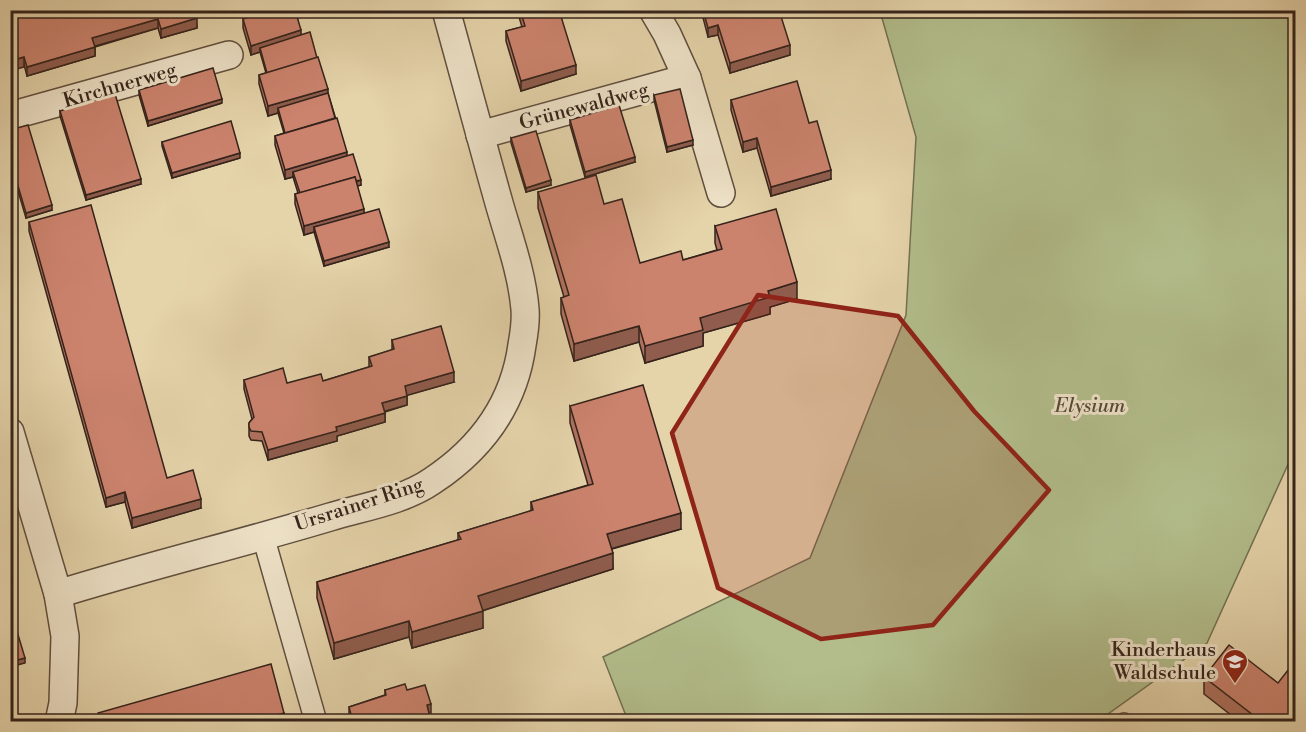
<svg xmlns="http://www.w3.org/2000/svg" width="1306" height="732" viewBox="0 0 1306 732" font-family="'Libre Bodoni',serif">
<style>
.green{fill:#b2bd8b;stroke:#737053;stroke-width:1.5}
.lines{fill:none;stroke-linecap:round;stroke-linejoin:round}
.service-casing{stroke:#604f3f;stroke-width:16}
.pedestrian-casing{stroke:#604f3f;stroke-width:24}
.minor-casing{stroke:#604f3f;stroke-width:30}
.service{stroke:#eee2c8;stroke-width:14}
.pedestrian{stroke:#eee2c8;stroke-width:21}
.minor{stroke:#eee2c8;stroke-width:27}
.wall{fill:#af715f;stroke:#34231b;stroke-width:1.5}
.shaded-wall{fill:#8f5c4d;stroke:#34231b;stroke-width:1.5}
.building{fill:#cc836e;stroke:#34231b;stroke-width:1.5}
.marked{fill:#8f2418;fill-opacity:0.2;stroke:#8f2418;stroke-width:4.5;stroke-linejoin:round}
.labels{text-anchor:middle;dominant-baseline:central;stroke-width:6;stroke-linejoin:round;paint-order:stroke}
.street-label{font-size:20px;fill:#34231b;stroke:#eee2c8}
.park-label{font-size:20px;font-style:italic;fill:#544a37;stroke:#eee2c8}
.poi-label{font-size:20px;fill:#34231b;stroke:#eee2c8;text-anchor:end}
</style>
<rect width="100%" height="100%" fill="#e5d3aa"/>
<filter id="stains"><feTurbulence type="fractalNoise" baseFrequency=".00333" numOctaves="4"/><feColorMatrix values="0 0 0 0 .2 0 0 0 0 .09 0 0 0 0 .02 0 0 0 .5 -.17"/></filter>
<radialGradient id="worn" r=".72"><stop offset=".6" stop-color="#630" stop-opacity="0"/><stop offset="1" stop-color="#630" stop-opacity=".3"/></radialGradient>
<path class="green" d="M880 11H1295V449L1207 643 1104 717V721H628L603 657 810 558 906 315 916 137Z"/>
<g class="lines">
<defs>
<path id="service" d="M1124 722V720"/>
<path id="pedestrian" d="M263 536 316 722"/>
<g id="minor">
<path d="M653 10 667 34 687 78 721 193"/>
<path d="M10 116 229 55"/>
<path d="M480 135 687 78"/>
<path d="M10 432 58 594 65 636 63 703 59 722"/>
<path d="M58 594C148 566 240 544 330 517 363 507 403 501 432 481 482 448 514 404 522 345 524 334 526 321 525 309 522 273 509 238 499 203 481 139 464 75 446 10"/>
</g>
</defs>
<use href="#service" class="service-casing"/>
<use href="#pedestrian" class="pedestrian-casing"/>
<use href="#minor" class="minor-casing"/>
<use href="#service" class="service"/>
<use href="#pedestrian" class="pedestrian"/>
<use href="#minor" class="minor"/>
</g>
<g class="wall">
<path d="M10 10H195L197 28 161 38 158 28 95 47V56L27 76Z"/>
<path d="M249 10H302L296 12 301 35 328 93 347 156 361 185 357 186 364 213 389 247 324 266 314 232 304 235 295 204V194L298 193 293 177 285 179 275 145V136L284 133 278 113 268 116 259 84V75L266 73 260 52 251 55 243 28V19L251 17Z"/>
<path d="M517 10H559L576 74 521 91 506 41V31L522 27Z"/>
<path d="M701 10H779L790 55 730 73 718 35 708 37Z"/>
<path d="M139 90 222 103 148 126 139 95Z"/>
<path d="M654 95 693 145 667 152 654 100Z"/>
<path d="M731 100 809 123 831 179 771 196 757 148 743 152 731 110Z"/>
<path d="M60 111 141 184 86 200 60 116Z"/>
<path d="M570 120 635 162 585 177 570 125Z"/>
<path d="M10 130 52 210 26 218 10 164Z"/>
<path d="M511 138 551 185 526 192 511 143Z"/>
<path d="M162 142 240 158 172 178 162 146Z"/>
<path d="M538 192 604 204 640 263 683 260 717 250 715 243V226L797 299 770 307V314L703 333V346L645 363 639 342 574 361 561 314V298L564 297 538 208Z"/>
<path d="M29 222 167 478 201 508 132 528 125 502 106 507 29 231Z"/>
<path d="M392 340 454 382 407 395V405L385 412V422L337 436V441L268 460 262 441 251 440 249 436V423L252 419 244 389V380L287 383 323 381 369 367V357L392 350Z"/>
<path d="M570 406 681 529 612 549 613 569 482 611 483 628 412 648 409 637 334 659 317 598V582L458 540V533L531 511V502L588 485 570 423Z"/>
<path d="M1204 677 1296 722H1240L1204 694Z"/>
<path d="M385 690H407L431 722H349V707L385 695Z"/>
</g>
<g class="shaded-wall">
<path d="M197 18V28L161 38V29Z"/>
<path d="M158 19V28L92 47V38Z"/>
<path d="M718 25V35L708 37V28Z"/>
<path d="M301 30V40L260 48V52L251 55V46Z"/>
<path d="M790 45V55L730 73V63Z"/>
<path d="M95 47V56L27 76V67Z"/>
<path d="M24 57V67L10 71V61Z"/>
<path d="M576 65V74L521 91V81Z"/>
<path d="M328 89V98L278 108V113L268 116V106Z"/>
<path d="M222 99V103L148 126V121Z"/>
<path d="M757 138V148L743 152V142Z"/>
<path d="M693 140V145L667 152V147Z"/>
<path d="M347 152V162L293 172V177L285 179V170Z"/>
<path d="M240 153V158L172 178V173Z"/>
<path d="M635 157V162L585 177V172Z"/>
<path d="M831 170V179L771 196V187Z"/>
<path d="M141 179V184L86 200V195Z"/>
<path d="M361 180V185L301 203Z"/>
<path d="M551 180V185L526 192V188Z"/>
<path d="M52 205V210L26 218V213Z"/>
<path d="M364 209V218L314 227V232L304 235V226Z"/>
<path d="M389 242V247L324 266V261Z"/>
<path d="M797 282V299L770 307V314L703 333V346L645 363V346L700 318 768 291Z"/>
<path d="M639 326V342L574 361V344Z"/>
<path d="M454 372V382L405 396V386Z"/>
<path d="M407 396V405L382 412V403Z"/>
<path d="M385 413V422L337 436V441L268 460V450L336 427Z"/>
<path d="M125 492V502L106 507V498Z"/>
<path d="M201 499V508L132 528V518Z"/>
<path d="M681 513V529L607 550V534Z"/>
<path d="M613 553V569L478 612V596Z"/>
<path d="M483 611V628L412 648V632Z"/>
<path d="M409 621V637L334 659V643Z"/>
<path d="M25 658V663L10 667V662Z"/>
<path d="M431 704V721L427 705Z"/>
<path d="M284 713V722H256Z"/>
</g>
<g class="building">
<path d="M10 10H195L197 18 161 29 158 19 92 38 95 47 27 67 24 57 10 61Z"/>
<path d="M251 10H271L252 16Z"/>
<path d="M271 10H295L301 30 251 46 243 19Z"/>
<path d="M520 10H559L576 65 521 81 506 31 525 26Z"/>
<path d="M703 10H779L790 45 730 63 718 25 708 28Z"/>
<path d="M310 32 317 58 267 73 260 48Z"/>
<path d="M318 57 328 89 268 106 259 75Z"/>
<path d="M213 68 222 99 148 121 139 90Z"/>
<path d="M797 81 809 123 817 121 831 170 771 187 757 138 743 142 731 100Z"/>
<path d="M680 89 693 140 667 147 654 95Z"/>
<path d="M328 93 335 118 285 133 278 108Z"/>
<path d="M115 94 141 179 86 195 60 111Z"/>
<path d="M619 105 635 157 585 172 570 120Z"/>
<path d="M337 118 347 152 285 170 275 136Z"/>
<path d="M231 121 240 153 172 173 162 142Z"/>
<path d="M28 125 52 205 26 213 10 159V130Z"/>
<path d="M536 131 551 180 526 188 511 138Z"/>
<path d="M353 154 361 180 356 181 355 177 300 193 293 172Z"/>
<path d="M596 175 604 204 622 199 640 263 681 251 683 260 722 249 715 226 776 209 797 282 768 291 770 297 700 318 703 330 645 346 639 326 574 344 561 298 569 295 538 192Z"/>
<path d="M355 177 364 209 304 226 295 194Z"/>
<path d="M91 205 167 478 193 470 201 499 132 518 125 492 106 498 29 222Z"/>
<path d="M379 209 389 242 324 261 314 227Z"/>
<path d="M441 326 454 372 405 386 407 396 382 403 385 413 336 427 337 431 268 450 262 432 251 431 249 427V423L254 417 244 380 283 368 287 383 321 374 323 381 372 366 369 357 394 349 392 340Z"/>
<path d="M643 385 681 513 607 534 613 553 478 596 483 611 412 632 409 621 334 643 317 582 461 539 458 533 533 510 531 502 593 484 570 406Z"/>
<path d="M10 608 25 658 10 662Z"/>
<path d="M1229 645 1278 683 1296 660V722H1256L1258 719 1204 677Z"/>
<path d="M271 664 284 713 256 722H100L98 713Z"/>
<path d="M405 684 407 690 425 685 431 704 427 705 431 722H353L349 707 386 695 385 690Z"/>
</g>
<path class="marked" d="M758 295 898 316 974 411 1049 490 933 625 821 639 718 588 672 433Z"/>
<defs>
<symbol id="school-pin" viewBox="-11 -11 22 30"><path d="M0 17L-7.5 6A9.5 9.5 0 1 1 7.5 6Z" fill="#8f2418" stroke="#eee2c8"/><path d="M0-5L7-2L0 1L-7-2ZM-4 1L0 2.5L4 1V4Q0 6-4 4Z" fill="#fff"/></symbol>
</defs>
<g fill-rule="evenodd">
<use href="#school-pin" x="1220" y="647" width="30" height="40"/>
</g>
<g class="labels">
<g class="street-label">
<text transform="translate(120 86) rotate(-16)">Kirchnerweg</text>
<text transform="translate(584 107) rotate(-15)">Grünewaldweg</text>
<text transform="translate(359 505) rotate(-18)">Ursrainer Ring</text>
</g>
<g class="park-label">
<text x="1090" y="406">Elysium</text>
</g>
<g class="poi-label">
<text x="1216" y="650">Kinderhaus<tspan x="1216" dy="23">Waldschule</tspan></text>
</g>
</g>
<rect width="1306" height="732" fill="none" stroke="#e5d3aa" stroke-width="36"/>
<rect x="12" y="12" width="1282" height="708" fill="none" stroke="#34231b" stroke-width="3"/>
<rect x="18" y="18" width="1270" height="696" fill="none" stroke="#34231b" stroke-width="1.5"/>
<rect width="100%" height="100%" filter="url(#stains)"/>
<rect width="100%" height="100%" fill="url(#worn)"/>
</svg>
